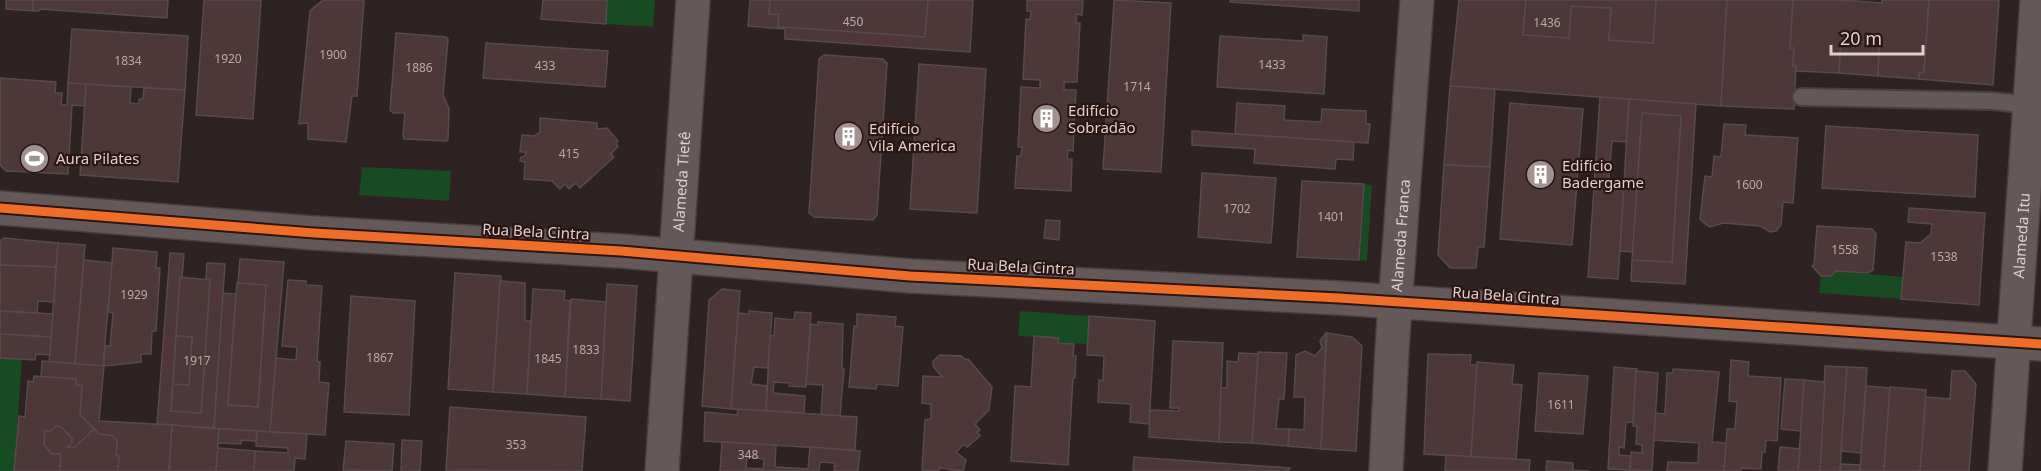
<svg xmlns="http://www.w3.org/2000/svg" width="2041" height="471" viewBox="0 0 2041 471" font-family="'Noto Sans',sans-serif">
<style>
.green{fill:#184b21}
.building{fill:#4d3738;stroke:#554b4b;stroke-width:1.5;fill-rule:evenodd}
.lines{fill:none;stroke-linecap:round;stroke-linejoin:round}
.lane-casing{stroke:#4a3f3e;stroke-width:20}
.street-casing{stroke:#4a3f3e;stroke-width:36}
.lane{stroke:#635958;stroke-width:16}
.street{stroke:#635958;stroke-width:33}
.cycleway-casing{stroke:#2a1513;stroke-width:13}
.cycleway{stroke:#ee6e29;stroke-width:9}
.labels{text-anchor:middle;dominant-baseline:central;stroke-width:4.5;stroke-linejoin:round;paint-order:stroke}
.number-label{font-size:12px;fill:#baa9a8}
.poi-label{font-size:15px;fill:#dfcfcd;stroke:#2a1513;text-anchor:start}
.street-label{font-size:15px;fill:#dfcfcd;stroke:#2a1513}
</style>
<rect width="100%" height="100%" fill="#2e2222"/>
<g class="green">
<path d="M607 0H655L653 27 606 24Z"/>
<path d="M362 167 451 171 449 201 359 195Z"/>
<path d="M1364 184 1372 185 1367 261 1360 260Z"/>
<path d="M1836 271 1903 277 1901 299 1819 293 1821 276H1831Z"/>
<path d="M1020 311 1089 316 1087 344 1058 343V338L1018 336Z"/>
<path d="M0 358 22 359 14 471H0Z"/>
</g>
<g class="building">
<path d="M6 0H33V11L6 9Z"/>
<path d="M33 0H168L167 18 40 9 39 11H33Z"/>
<path d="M204 0H261L253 119 196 115Z"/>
<path d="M323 0H364L357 96H352L346 142 308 139V123L299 124 310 11Z"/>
<path d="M543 0H607L606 24 541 19Z"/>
<path d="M750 0H770L769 14H779L778 27H785V29L748 26Z"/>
<path d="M770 0H928L925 37 778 27 779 14H769Z"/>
<path d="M928 0H973L970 52 785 39V27L925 37Z"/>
<path d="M1027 0H1083L1082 15 1077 14 1076 23H1080L1077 82H1064V90H1076L1073 151 1068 150 1067 159H1072L1071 191 1015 188 1017 156H1021L1022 147H1018L1021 87 1040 88V80L1023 79 1026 19 1030 20 1031 11H1027Z"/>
<path d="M1114 0 1171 3 1161 172 1103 169Z"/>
<path d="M1230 0H1359V11L1230 2Z"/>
<path d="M1459 0H1526L1523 35 1569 38 1571 6 1611 8 1609 40 1653 43 1656 0H1727L1721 106 1450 86Z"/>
<path d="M1526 0H1656L1653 43 1609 40 1611 8 1571 6 1569 38 1523 35Z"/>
<path d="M1727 0H1793L1790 48H1794L1793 66H1796L1794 109 1721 106Z"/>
<path d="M1793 0H1843L1882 3V0H1929L1924 73H1919V79L1878 76 1879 43 1841 41 1839 73 1796 71V66H1793L1794 48H1790Z"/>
<path d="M1929 0H1999L1993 85 1919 79V73H1924Z"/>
<path d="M72 29 188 36 185 90 68 83Z"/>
<path d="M396 33 446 37 448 39 443 95 449 109 448 140 446 141 404 139 403 135 405 113H393L390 110Z"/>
<path d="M1303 35 1327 37 1324 94 1217 87 1220 36 1303 41Z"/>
<path d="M1841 41 1879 43 1878 76 1839 73Z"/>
<path d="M486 43 608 51 605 87 483 78Z"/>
<path d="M824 55 883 59 887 63 877 215 873 220 814 217 809 213 819 59Z"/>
<path d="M919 64 986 69 977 213 910 209Z"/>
<path d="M0 78 56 82 55 93H62L61 105H67L68 83 86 84 85 106 72 105 68 174 6 171 0 165Z"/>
<path d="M86 84 131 87 130 103 139 104V99H143L144 88 185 90 178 182 80 175Z"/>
<path d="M1450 86 1495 89 1490 167 1444 165Z"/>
<path d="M1600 97 1629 99 1627 142 1612 141 1608 189 1624 190 1618 279 1588 277Z"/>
<path d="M1629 99 1696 104 1685 284 1631 281 1632 260 1672 262 1681 116 1642 113 1633 252 1620 251Z"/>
<path d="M1237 103 1285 106 1284 120 1321 122 1322 109 1366 111V124H1370L1368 143 1235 134Z"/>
<path d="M1510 103 1583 109 1572 245 1500 239Z"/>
<path d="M1642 113 1681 116 1672 262 1632 260Z"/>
<path d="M540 118 597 123V129L607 128 618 141 616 144 618 146 611 154 614 157 580 188 576 183 569 189 565 184 560 189 552 181 524 179 525 162 520 161 521 157 525 156 526 152H520L522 135 534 136 540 132Z"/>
<path d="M1724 124 1746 125 1745 135 1798 138 1793 203 1783 202 1781 225 1776 231 1770 232 1760 226 1723 223 1710 227 1705 224 1700 219 1705 176 1712 177 1714 156 1721 157Z"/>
<path d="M1826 126 1978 135 1975 197 1822 188Z"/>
<path d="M1192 131 1354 142 1353 160 1336 159 1335 169 1254 163 1255 149 1192 145Z"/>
<path d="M1444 165 1490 167 1484 247H1478L1476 268H1450L1438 255Z"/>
<path d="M1202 173 1276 178 1271 243 1198 237Z"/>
<path d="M1302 181 1364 184 1359 260 1297 257Z"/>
<path d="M1909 208 1985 213 1979 305 1901 299 1906 242 1920 243 1931 234 1932 224 1908 222Z"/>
<path d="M1046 220 1060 221 1059 240 1044 238Z"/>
<path d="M1817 226 1872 229 1876 234 1873 270 1868 273 1836 271 1831 276H1821L1812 266 1814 265Z"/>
<path d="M4 238 58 243 56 267 0 265V241Z"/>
<path d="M58 243 85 245 75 364 49 362Z"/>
<path d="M113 248 157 252 156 268H160L156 331H152L151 354H141V362L104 366 105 346H110L113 313 108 312Z"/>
<path d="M170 253 184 254 182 278 180 277 171 411 201 413 210 280 206 279 207 263 225 264 214 428 157 424Z"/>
<path d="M240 259 284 262 270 432 214 428 223 293 236 294 228 405 258 407 266 285 238 283Z"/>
<path d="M84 260 112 263 103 366 75 364Z"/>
<path d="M0 265 56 267 54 302 38 301 37 313 0 311Z"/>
<path d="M455 273 501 276 493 392 448 389Z"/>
<path d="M180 277 210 280 201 413 171 411 173 384 189 385 192 337 176 336Z"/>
<path d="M288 280 306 281V285L322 286 317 361 320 362 319 382 329 383 325 435 270 432 276 358 296 360 297 347 282 346Z"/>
<path d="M500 281 525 283V321H531L527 394 493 392Z"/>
<path d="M237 283 266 285 258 407 228 405Z"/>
<path d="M607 284 637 286 630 401 601 399Z"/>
<path d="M533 289 565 291 564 300 570 301 565 397 527 394Z"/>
<path d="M722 289 740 291 731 409 702 406 709 300Z"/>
<path d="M351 296 415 301 409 415 344 412Z"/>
<path d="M571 299 606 302 601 399 565 397Z"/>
<path d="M0 311 53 314 51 337 0 334Z"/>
<path d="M749 311 772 313 768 368 754 367 751 384 767 386 766 411 731 409 738 313 749 314Z"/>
<path d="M795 312 811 313 806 387 789 386 790 383 774 382 773 393 805 396 804 413 766 411 770 335 774 336 775 318 794 320Z"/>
<path d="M857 314 896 317 895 326 903 327 898 386 877 384 876 389 849 387 854 326 857 327Z"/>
<path d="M1089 316 1155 321 1149 424 1130 422 1131 404 1098 402 1099 380 1103 381 1104 356 1087 355Z"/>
<path d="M818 322 843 324 842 369H844L840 416 821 414 823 385 806 384 811 324 818 325Z"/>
<path d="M1326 333 1321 449 1288 446 1289 429 1304 430 1305 397H1294L1296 355 1305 351 1315 356 1322 348 1320 341Z"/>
<path d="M1327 333 1352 337 1362 346 1356 451 1321 449Z"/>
<path d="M0 334 51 337 50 355 36 354 35 360 0 358Z"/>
<path d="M176 336 192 337 189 385 173 384Z"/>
<path d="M1034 336 1059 338 1058 343 1074 344 1073 356H1076L1075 378H1073L1068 465 1011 461 1015 386 1031 387Z"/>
<path d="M1173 341 1223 343 1219 442 1149 437 1150 410 1179 411V408H1170Z"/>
<path d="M1258 352 1287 353 1284 399H1279L1276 429H1289L1288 446 1252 443Z"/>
<path d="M1239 353 1258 354 1252 443 1219 442 1221 388H1227V361L1238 362Z"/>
<path d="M1428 354 1471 355 1470 365H1477L1471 457 1424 454Z"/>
<path d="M940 355 961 356 966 360 968 359 992 387 989 410 975 424 980 430 977 432 980 436 967 447 964 444 956 452 966 460 963 471 940 468 938 471 922 470 925 420 931 419V404L922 403 923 376 942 377 933 366V361Z"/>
<path d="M1731 360 1749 362 1748 376 1781 378 1777 441 1766 440 1765 452H1762L1761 469 1741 468V471H1724L1727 429H1735L1737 402 1729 401Z"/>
<path d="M42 361 104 366 99 421 172 425 169 471H118L119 456H116L117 441 113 436 99 434 80 415 82 386 76 385V379L41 377Z"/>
<path d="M1477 362 1514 365 1512 384 1522 385 1516 459 1471 457Z"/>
<path d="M1825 366 1847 367 1840 471H1820Z"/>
<path d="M1614 367 1637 369 1633 422H1626L1624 448 1619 447V455L1631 456 1630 470 1608 469Z"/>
<path d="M1847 367 1867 368 1861 453 1841 451Z"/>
<path d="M1673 369 1719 372 1712 442 1726 443 1724 471H1667L1668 462 1698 463 1699 443 1653 440 1655 413 1665 414 1667 373H1673Z"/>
<path d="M1636 371 1658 373 1652 471 1630 470 1631 452 1642 453V445L1636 444 1637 426H1633Z"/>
<path d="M1952 371H1965L1976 384 1969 471H1920L1926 397 1950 399Z"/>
<path d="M1539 373 1588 376 1583 434 1535 431Z"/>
<path d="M34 376 76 379V385L82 386 80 415 94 429 74 448 67 447 72 443V438L61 427 56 426 51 431H45L44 445 52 454H61L60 471H14L19 416 25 417 28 381 33 382Z"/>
<path d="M1785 379 1804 380 1801 431 1781 429Z"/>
<path d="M1804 380 1825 382 1820 471H1798Z"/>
<path d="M1866 386 1890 388 1884 471H1860Z"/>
<path d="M1890 387 1926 390 1920 471H1884Z"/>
<path d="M450 407 586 417 582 471 446 470Z"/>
<path d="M738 409 857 417 855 450 704 441 705 412 737 415Z"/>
<path d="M172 425 219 429 216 471H169Z"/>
<path d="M56 426 61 427 72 438V443L67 447 74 448 94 429 99 434 113 436 117 441 116 456H119L118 471H60L61 454H52L44 445 45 431H51Z"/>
<path d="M219 429 257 431 256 441 241 440V444L218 443Z"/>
<path d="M257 431 307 434 305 459 295 458 294 471H254L255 451 288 453V448L256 446Z"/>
<path d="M402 440 422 441 420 471H401Z"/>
<path d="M346 441 394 444 392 471 343 470Z"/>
<path d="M722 442 776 445 775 467 808 469 810 447 860 451 858 471H834L835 463 820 462 819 471H720ZM747 457 764 459 763 469 746 468Z"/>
<path d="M1780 447 1800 449 1798 471H1778Z"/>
<path d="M218 448 255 451 254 471H216Z"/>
<path d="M1446 455 1530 460 1529 471H1445Z"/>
<path d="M1134 457 1290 468 1289 471H1133Z"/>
<path d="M1547 461 1573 463V470L1589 471H1546Z"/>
<path d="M1841 464 1860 465V471H1840Z"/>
</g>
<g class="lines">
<defs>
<path id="lane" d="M1801 97 1992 101 2030 105"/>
<g id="street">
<path d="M0 208 314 233 621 251 910 276 1339 298 2041 344"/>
<path id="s1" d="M662 471 693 0"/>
<path id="s2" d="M1386 471 1392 349 1417 0"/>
<path id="s3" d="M2005 471 2037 0"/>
</g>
</defs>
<use href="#lane" class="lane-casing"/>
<use href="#street" class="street-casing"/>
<use href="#lane" class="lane"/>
<use href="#street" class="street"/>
<defs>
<path id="cycleway" d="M0 208 314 233 621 251 910 276 1339 298 2041 344"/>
</defs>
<use href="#cycleway" class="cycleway-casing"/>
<use href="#cycleway" class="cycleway"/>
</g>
<defs>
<symbol id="building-disc" viewBox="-11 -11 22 22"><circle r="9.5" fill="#a19291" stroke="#2a1513"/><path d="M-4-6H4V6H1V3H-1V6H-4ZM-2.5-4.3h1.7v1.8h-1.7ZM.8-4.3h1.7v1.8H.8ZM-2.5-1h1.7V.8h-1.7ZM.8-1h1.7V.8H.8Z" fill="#fff"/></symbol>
<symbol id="stadium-disc" viewBox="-11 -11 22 22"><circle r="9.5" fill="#a19291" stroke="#2a1513"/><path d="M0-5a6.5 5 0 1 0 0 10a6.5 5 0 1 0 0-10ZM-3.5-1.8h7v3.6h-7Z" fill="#fff"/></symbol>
</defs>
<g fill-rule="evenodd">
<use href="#building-disc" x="1030" y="102" width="33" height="33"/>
<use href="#building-disc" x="832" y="120" width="33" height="33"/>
<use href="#stadium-disc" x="18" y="142" width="33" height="33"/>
<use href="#building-disc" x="1524" y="158" width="33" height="33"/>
</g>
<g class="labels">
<g class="number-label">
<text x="853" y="21">450</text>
<text x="1547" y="22">1436</text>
<text x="333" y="54">1900</text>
<text x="228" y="58">1920</text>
<text x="128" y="60">1834</text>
<text x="1272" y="64">1433</text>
<text x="545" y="65">433</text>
<text x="419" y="67">1886</text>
<text x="1137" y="86">1714</text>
<text x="569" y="153">415</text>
<text x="1749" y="184">1600</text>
<text x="1237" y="208">1702</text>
<text x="1331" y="216">1401</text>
<text x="1845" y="249">1558</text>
<text x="1944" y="256">1538</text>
<text x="134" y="294">1929</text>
<text x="586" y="349">1833</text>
<text x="380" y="357">1867</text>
<text x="548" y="358">1845</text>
<text x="197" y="360">1917</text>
<text x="1561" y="404">1611</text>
<text x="516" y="444">353</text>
<text x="748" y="454">348</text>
</g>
<g class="poi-label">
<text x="1068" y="110">Edifício<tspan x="1068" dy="17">Sobradão</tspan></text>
<text x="869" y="128">Edifício<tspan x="869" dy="17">Vila America</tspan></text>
<text x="56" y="158">Aura Pilates</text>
<text x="1562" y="165">Edifício<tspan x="1562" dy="17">Badergame</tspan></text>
</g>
<g class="street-label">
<text stroke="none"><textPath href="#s1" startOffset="290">Alameda Tietê</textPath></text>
<text transform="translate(536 231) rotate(3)">Rua Bela Cintra</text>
<text stroke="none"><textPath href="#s2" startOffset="236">Alameda Franca</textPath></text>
<text stroke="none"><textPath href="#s3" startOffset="236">Alameda Itu</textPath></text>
<text transform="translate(1021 266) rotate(3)">Rua Bela Cintra</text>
<text transform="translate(1506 295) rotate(4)">Rua Bela Cintra</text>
</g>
</g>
<path d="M1831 45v9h92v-9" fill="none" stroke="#dfcfcd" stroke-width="3"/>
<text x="1840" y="45" font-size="18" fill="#dfcfcd" stroke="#2a1513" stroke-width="4.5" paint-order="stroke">20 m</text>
</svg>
